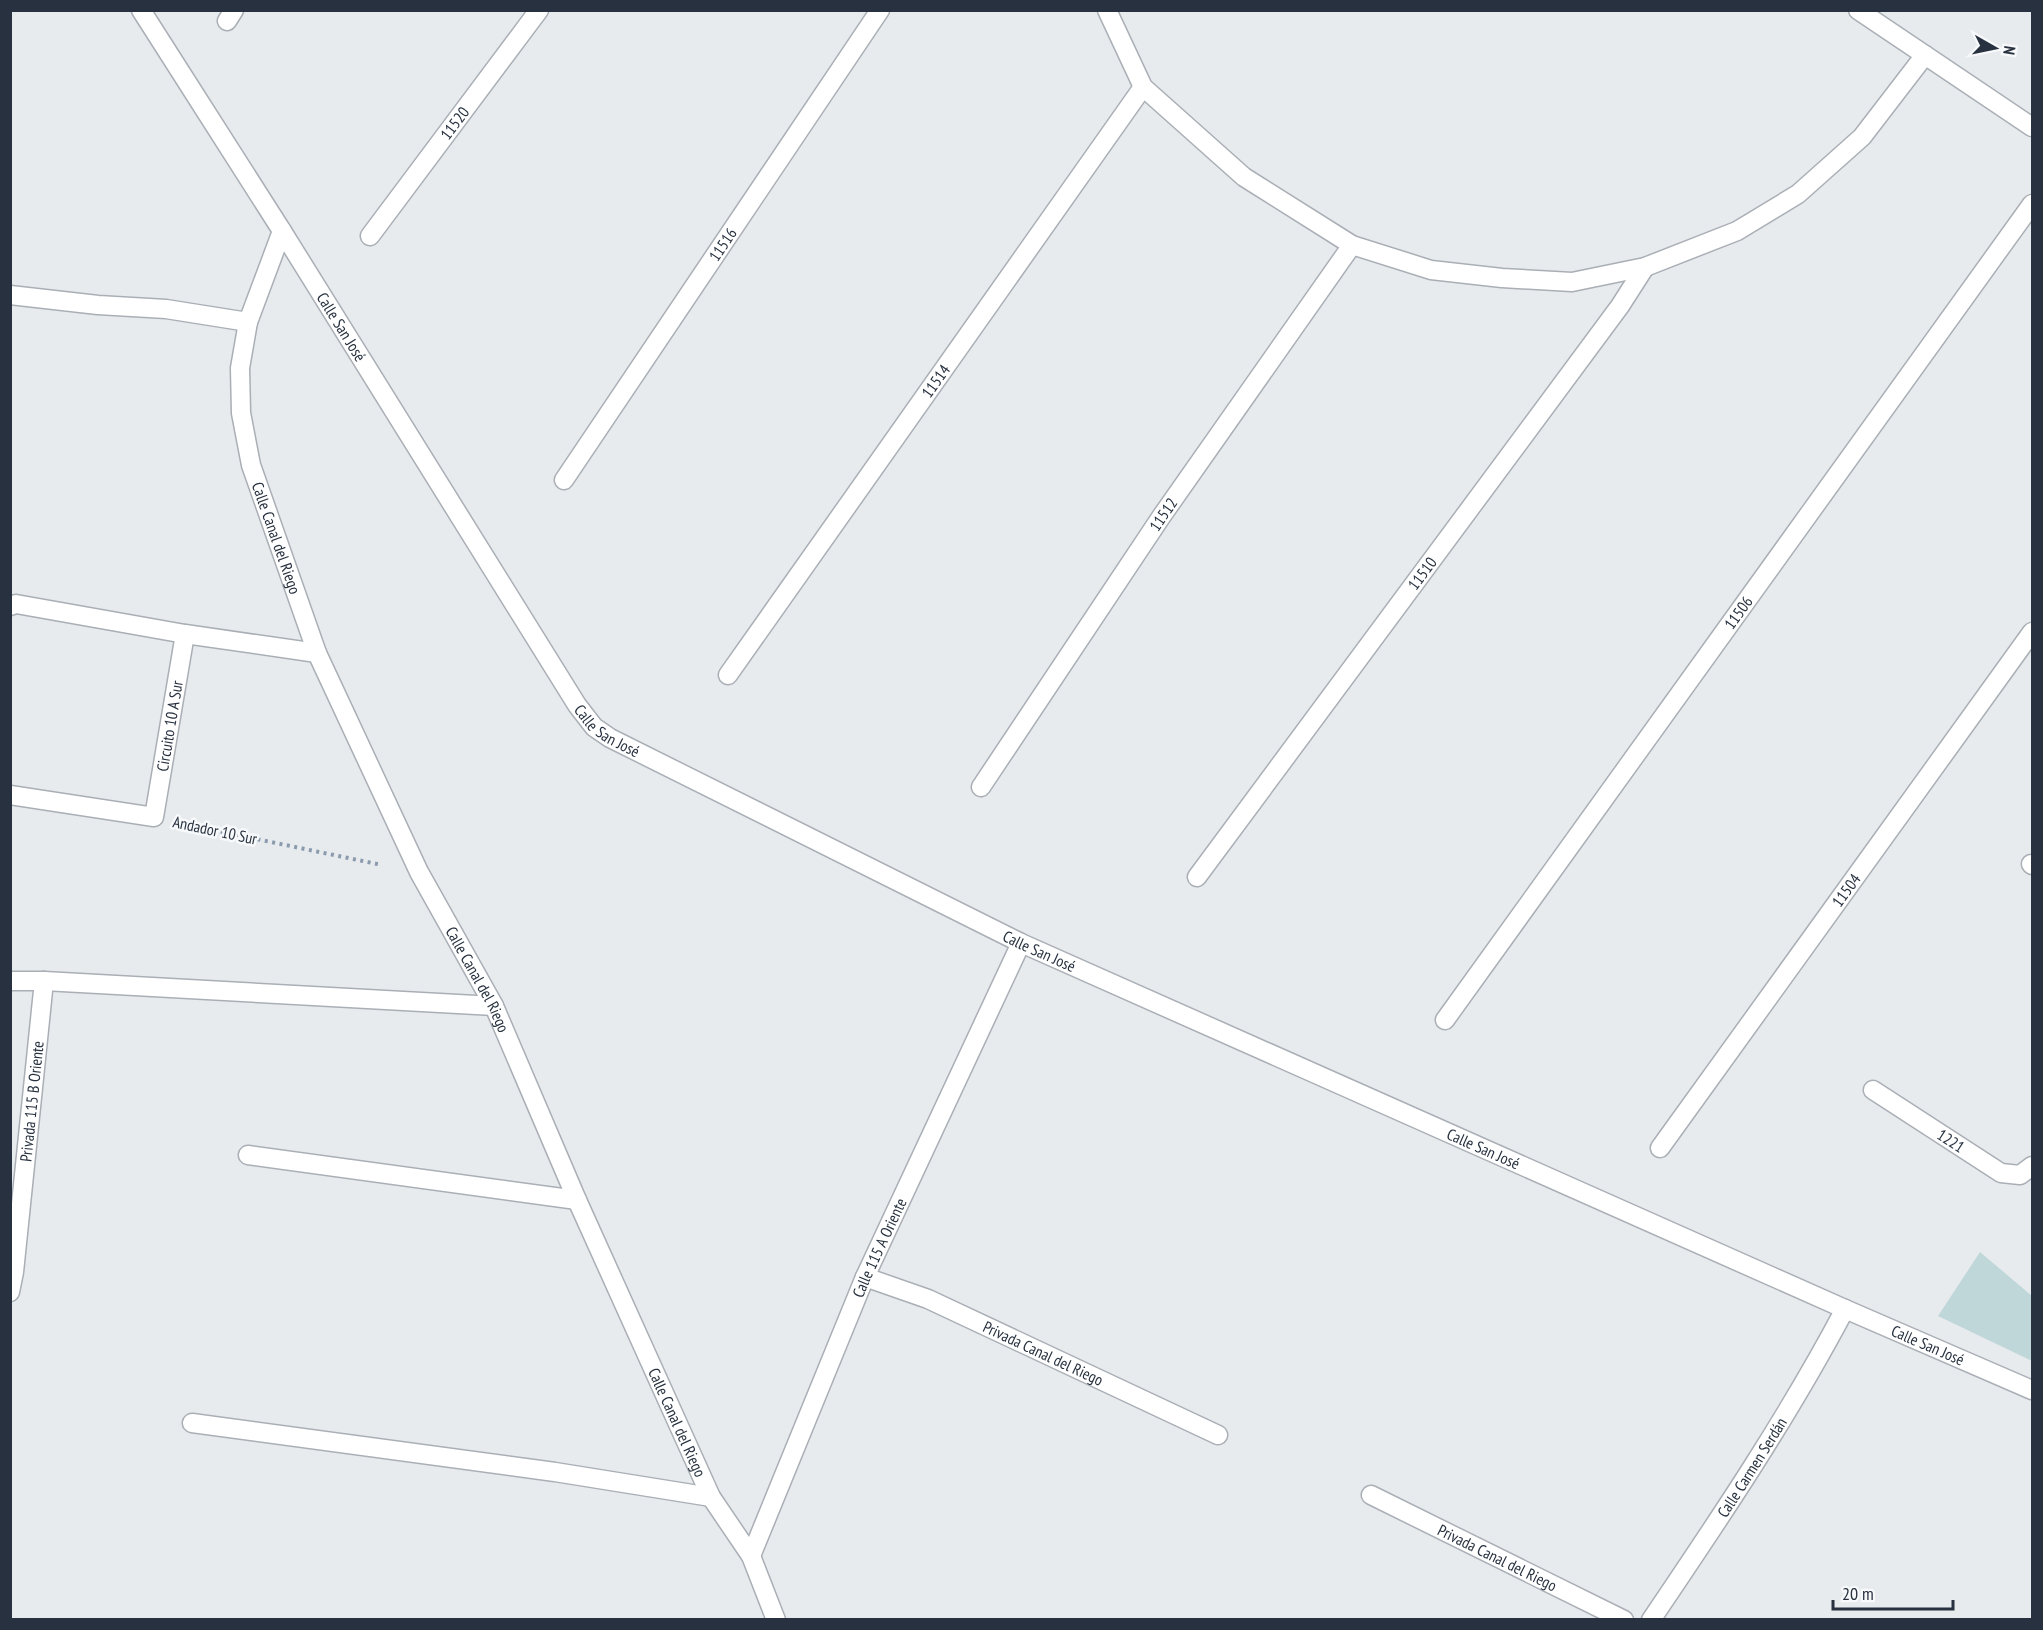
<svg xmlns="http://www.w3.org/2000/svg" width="2043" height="1630" viewBox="0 0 2043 1630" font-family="'PT Sans Narrow',sans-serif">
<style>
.green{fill:#c0d7da}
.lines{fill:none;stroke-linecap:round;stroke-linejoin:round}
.minor-casing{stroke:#aaafb6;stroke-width:21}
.path{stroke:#8b9bae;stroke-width:4;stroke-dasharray:3 4.5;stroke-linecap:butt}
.minor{stroke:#fff;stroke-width:18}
.labels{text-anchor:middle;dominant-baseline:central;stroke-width:5;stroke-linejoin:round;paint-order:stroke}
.street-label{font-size:16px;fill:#27313f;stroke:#f7f9fb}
</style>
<rect width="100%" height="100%" fill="#e7ebee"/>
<path class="green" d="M1980 1252 2032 1296V1361L1938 1316Z"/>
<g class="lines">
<defs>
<g id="minor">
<path id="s1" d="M141 10 282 231 577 705 594 727 610 738 1021 943 1845 1309 2032 1390"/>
<path d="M1107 10 1143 87 1244 177 1352 245 1431 270 1502 278 1572 282 1645 267 1737 231 1798 194 1862 137 1925 55"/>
<path d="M1858 10 2032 127"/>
<path d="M227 21 234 10"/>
<path id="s2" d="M370 236 539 10"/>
<path d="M10 295 98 305 166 309 248 322 282 231"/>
<path id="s3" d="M248 322 240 368 241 413 251 465 317 653 419 872 494 1006 577 1200 711 1497 751 1556 776 1620"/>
<path id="s4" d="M564 480 880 10"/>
<path d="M10 606 16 604 185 634 317 653"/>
<path id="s5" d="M728 675 1143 87"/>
<path id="s6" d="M981 787 1161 517 1352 245"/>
<path id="s7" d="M10 795 154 817 185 634"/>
<path d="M2031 864 2032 865"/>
<path id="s8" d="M1197 877 1620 306 1645 267"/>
<path d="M10 981H44L494 1006"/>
<path id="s9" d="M1445 1020 2032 204"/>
<path id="s10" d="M1873 1090 2001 1173 2020 1175 2032 1166"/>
<path id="s11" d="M1660 1148 2032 632"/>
<path d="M248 1155 577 1200"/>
<path id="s12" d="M865 1277 928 1299 1218 1435"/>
<path id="s13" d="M10 1292 14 1272 44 981"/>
<path d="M192 1423 555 1472 711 1497"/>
<path id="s14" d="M1371 1495 1624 1620"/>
<path id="s15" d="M751 1556 865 1277 1021 943"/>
<path id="s16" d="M1651 1620C1720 1518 1788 1417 1845 1309"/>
</g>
</defs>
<use href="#minor" class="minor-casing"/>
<path class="path" d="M184 824 382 865"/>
<use href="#minor" class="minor"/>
</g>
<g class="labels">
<g class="street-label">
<text stroke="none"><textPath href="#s2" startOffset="141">11520</textPath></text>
<text stroke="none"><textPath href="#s4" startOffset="284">11516</textPath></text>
<text stroke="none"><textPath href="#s1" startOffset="375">Calle San José</textPath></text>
<text stroke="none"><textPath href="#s5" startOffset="360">11514</textPath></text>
<text stroke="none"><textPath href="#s6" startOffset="328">11512</textPath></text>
<text stroke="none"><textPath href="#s3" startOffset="222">Calle Canal del Riego</textPath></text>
<text stroke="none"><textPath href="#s8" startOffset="378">11510</textPath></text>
<text stroke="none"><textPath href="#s9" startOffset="502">11506</textPath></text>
<text stroke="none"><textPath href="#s7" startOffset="238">Circuito 10 A Sur</textPath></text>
<text stroke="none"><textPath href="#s1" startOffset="861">Calle San José</textPath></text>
<text transform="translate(215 830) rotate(12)">Andador 10 Sur</text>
<text stroke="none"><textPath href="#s11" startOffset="318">11504</textPath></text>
<text stroke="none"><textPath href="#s1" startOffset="1347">Calle San José</textPath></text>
<text stroke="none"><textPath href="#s3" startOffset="708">Calle Canal del Riego</textPath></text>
<text stroke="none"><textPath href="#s13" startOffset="192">Privada 115 B Oriente</textPath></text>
<text stroke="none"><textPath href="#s10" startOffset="93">1221</textPath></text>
<text stroke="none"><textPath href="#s1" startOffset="1833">Calle San José</textPath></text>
<text stroke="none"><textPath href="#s15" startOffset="334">Calle 115 A Oriente</textPath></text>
<text stroke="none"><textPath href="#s1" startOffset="2319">Calle San José</textPath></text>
<text stroke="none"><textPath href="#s12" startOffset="194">Privada Canal del Riego</textPath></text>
<text stroke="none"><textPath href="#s3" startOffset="1194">Calle Canal del Riego</textPath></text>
<text stroke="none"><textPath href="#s16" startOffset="183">Calle Carmen Serdán</textPath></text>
<text stroke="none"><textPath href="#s14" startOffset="141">Privada Canal del Riego</textPath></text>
</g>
</g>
<rect width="2043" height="1630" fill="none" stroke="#27313f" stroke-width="24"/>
<g transform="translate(1995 48) rotate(99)" stroke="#f7f9fb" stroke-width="4.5" paint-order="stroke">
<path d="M0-4.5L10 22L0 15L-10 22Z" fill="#27313f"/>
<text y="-9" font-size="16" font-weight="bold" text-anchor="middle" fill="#27313f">N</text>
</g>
<path d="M1833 1600v9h120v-9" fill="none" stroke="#27313f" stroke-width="3"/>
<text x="1842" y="1600" font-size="18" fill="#27313f" stroke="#f7f9fb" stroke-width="4.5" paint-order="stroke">20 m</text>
</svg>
